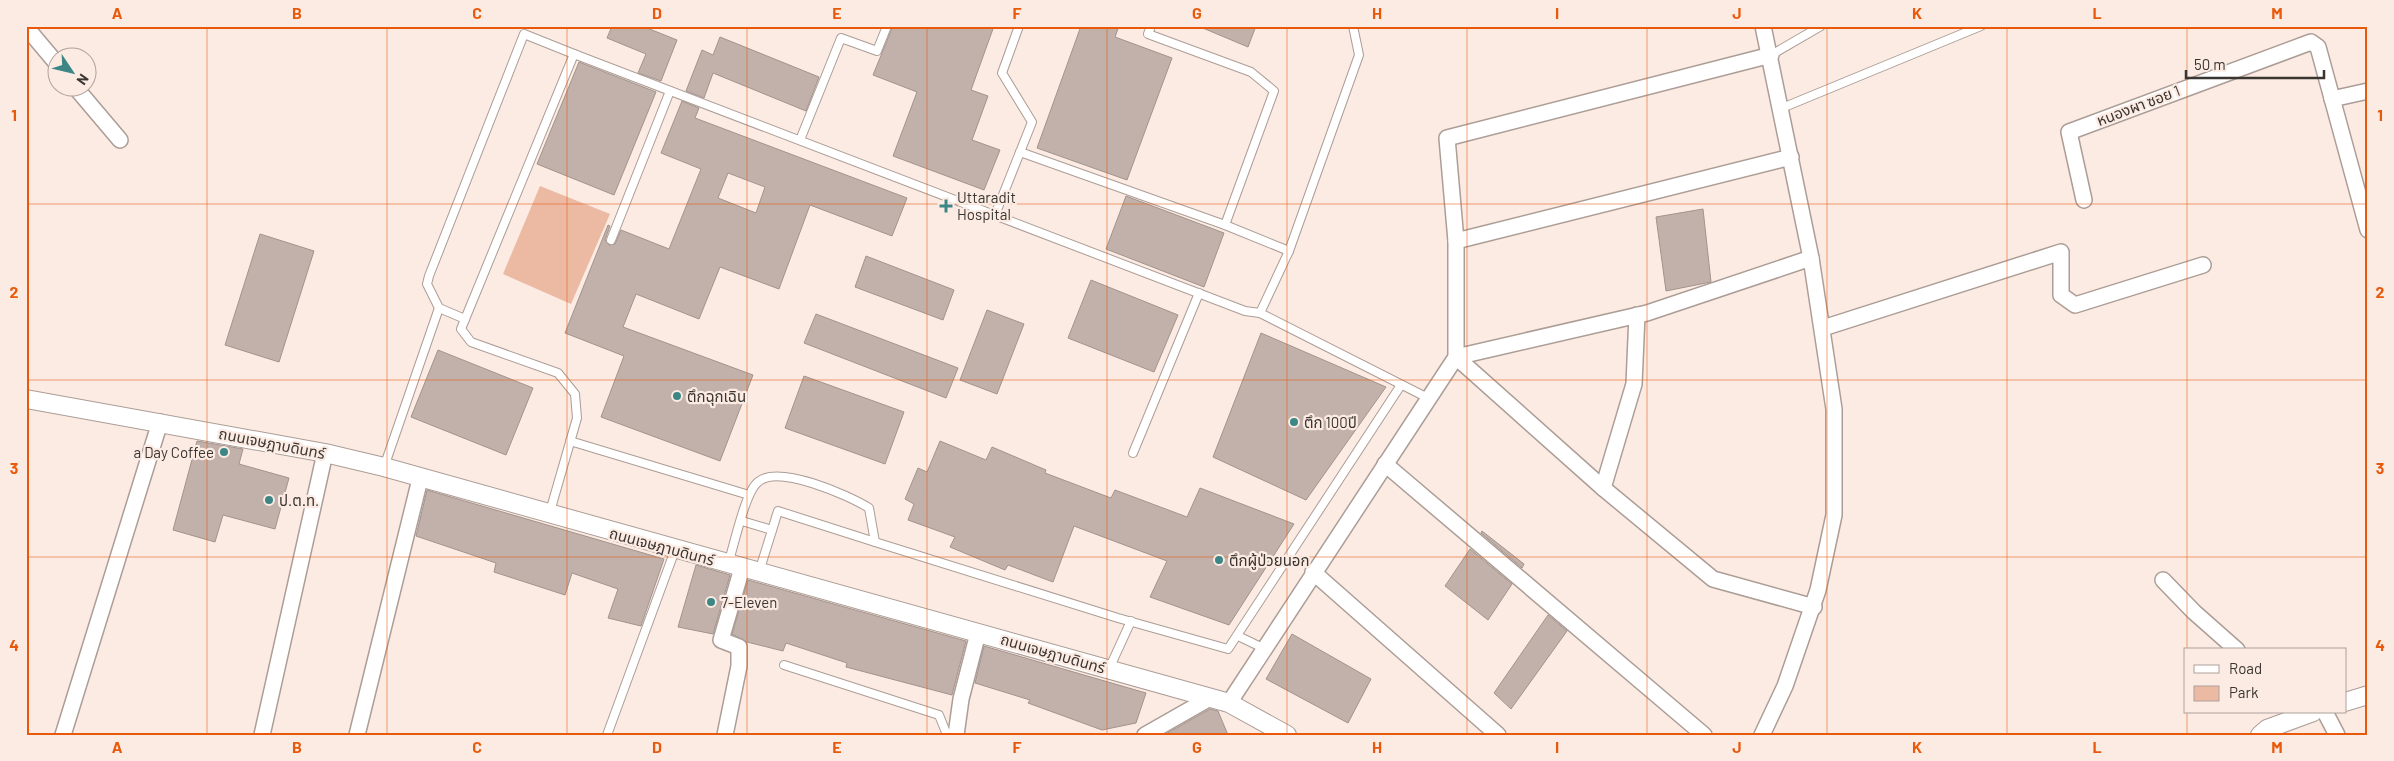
<svg xmlns="http://www.w3.org/2000/svg" width="2394" height="761" viewBox="0 0 2394 761" font-family="Barlow,'Noto Sans Thai',sans-serif">
<style>
.green{fill:#ecb9a3}
.building{fill:#c1b1aa;stroke:#a2938c;fill-rule:evenodd}
.lines{fill:none;stroke-linecap:round;stroke-linejoin:round}
.service-casing{stroke:#ac9d96;stroke-width:10}
.minor-casing{stroke:#ac9d96;stroke-width:18}
.tertiary-casing{stroke:#ac9d96;stroke-width:20}
.service{stroke:#fff;stroke-width:8}
.minor{stroke:#fff;stroke-width:15}
.tertiary{stroke:#fff;stroke-width:18}
.grid{fill:none;stroke:#e8590c;stroke-width:1;stroke-opacity:0.55}
.poi-dot{fill:#3d8686;stroke:#fbebe3;stroke-width:2}
.labels{text-anchor:middle;dominant-baseline:central;stroke-width:4.5;stroke-linejoin:round;paint-order:stroke}
.street-label{font-size:15px;fill:#3b3532;stroke:#fbebe3}
.poi-label{font-size:15px;fill:#3b3532;stroke:#fbebe3;text-anchor:start}
.neatline{fill:none;stroke:#e8590c;stroke-width:2}
.grid-label{font-size:16px;text-anchor:middle;font-weight:bold;fill:#e8590c}
</style>
<rect width="100%" height="100%" fill="#fbebe3"/>
<path class="green" d="M540 186 610 214 571 304 503 274Z"/>
<g class="building">
<path d="M612 26H642L677 40 661 81 638 73 646 54 607 38Z"/>
<path d="M893 26H994L971 90 988 96 972 140 1000 150 984 190 893 156 917 92 873 75Z"/>
<path d="M1081 26H1119L1115 37 1172 58 1127 180 1037 148Z"/>
<path d="M1198 26H1256L1248 47Z"/>
<path d="M720 37 819 77 806 111 713 73 704 98 686 91 702 50 713 55Z"/>
<path d="M579 62 656 92 614 195 537 164Z"/>
<path d="M682 101 699 108 695 118 907 198 892 236 810 205 779 289 720 267 699 319 636 294 623 327 753 375 720 461 601 417 624 356 565 333 608 225 610 226 605 240 609 245 615 244 621 230 669 249 701 169 661 153ZM728 173 765 187 756 213 718 198Z"/>
<path d="M1126 196 1224 233 1204 287 1106 249Z"/>
<path d="M1703 209 1711 282 1666 291 1656 217Z"/>
<path d="M260 234 314 251 279 362 225 345Z"/>
<path d="M866 256 954 290 943 320 855 287Z"/>
<path d="M1091 280 1178 315 1154 372 1068 338Z"/>
<path d="M987 310 1024 324 997 394 960 380Z"/>
<path d="M816 314 958 368 946 398 804 343Z"/>
<path d="M1261 333 1386 387 1306 500 1213 457Z"/>
<path d="M438 350 533 388 506 455 411 417Z"/>
<path d="M804 376 904 412 885 464 785 428Z"/>
<path d="M197 441 243 449 239 464 289 478 275 529 223 515 215 542 173 530Z"/>
<path d="M940 441 986 460 992 447 1046 470 1045 473 1111 498 1115 490 1187 517 1200 488 1294 524 1229 625 1150 597 1167 561 1074 526 1053 582 1008 565 1005 570 950 547 955 537 908 520 914 504 905 499 918 468 927 472Z"/>
<path d="M427 490 664 559 641 626 608 618 618 589 572 573 565 595 494 572 496 563 416 536Z"/>
<path d="M1482 531 1524 564 1522 568 1481 533Z"/>
<path d="M1470 549 1512 584 1488 620 1445 586Z"/>
<path d="M696 565 730 575 713 634 678 627Z"/>
<path d="M748 580 966 641 952 695 846 667 847 663 786 643 783 651 747 642 732 634Z"/>
<path d="M1548 615 1567 631 1511 709 1494 693Z"/>
<path d="M1292 634 1371 679 1348 723 1266 679Z"/>
<path d="M984 646 1146 693 1136 723 1102 730 1028 703 1030 700 975 683Z"/>
<path d="M1210 709 1218 711 1228 735H1164Z"/>
</g>
<g class="lines">
<defs>
<g id="service">
<path d="M1151 26 1148 34 1251 72 1274 91 1225 225"/>
<path d="M1771 55 1821 26"/>
<path d="M1782 108 1981 26"/>
<path d="M800 140 841 38 877 51 887 26"/>
<path d="M1020 152 1225 225 1289 251"/>
<path d="M995 215 1032 122 1002 73 1019 26"/>
<path d="M611 240 670 91"/>
<path d="M1260 313 1289 251 1359 55 1353 26"/>
<path d="M465 319 439 308 427 284 429 276 524 34 574 54"/>
<path d="M570 441 749 495"/>
<path d="M1133 453 1199 293"/>
<path d="M384 467 439 308"/>
<path d="M549 515 577 418 575 394 558 373 471 342 461 329 574 54 1245 311 1260 313 1428 398"/>
<path d="M742 521 772 530"/>
<path d="M728 564C734 546 745 492 758 482 778 464 848 495 869 508L875 542 1118 618 1228 649 1401 385"/>
<path d="M759 572 778 511 875 542"/>
<path d="M1238 636 1263 648"/>
<path d="M784 665 939 715 947 735"/>
<path d="M1109 669 1131 621"/>
<path d="M607 735 675 550"/>
</g>
<g id="minor">
<path d="M26 27 58 65"/>
<path d="M76 88 120 140"/>
<path d="M2332 99 2368 91"/>
<path d="M2084 200 2069 132 2311 42 2318 47 2368 230"/>
<path d="M1456 241 1791 157"/>
<path d="M1823 328 2061 252V295L2075 305 2203 265"/>
<path d="M1456 357 1603 488 1713 579 1814 607"/>
<path d="M1456 357 1647 313 1811 258"/>
<path d="M1385 464 1704 735"/>
<path d="M1603 488 1634 384 1637 315"/>
<path d="M1313 572 1498 735"/>
<path d="M2163 580 2194 612 2237 650"/>
<path d="M1229 703 1456 357V241L1447 138 1771 55"/>
<path d="M2325 712 2337 735"/>
<path d="M63 735 160 422"/>
<path d="M262 735 325 453"/>
<path d="M357 735 420 479"/>
<path d="M725 735 739 666V647L721 640 742 568"/>
<path d="M956 735 961 699 978 633"/>
<path d="M1145 735 1210 698"/>
<path d="M1762 735 1785 686 1818 590 1834 515V409L1811 258 1763 26"/>
</g>
<g id="tertiary">
<path d="M26 399 325 453 384 467 1229 703 1287 735"/>
<path d="M2345 702 2368 695"/>
<path d="M2260 735 2267 729 2313 712"/>
</g>
</defs>
<use href="#service" class="service-casing"/>
<use href="#minor" class="minor-casing"/>
<use href="#tertiary" class="tertiary-casing"/>
<use href="#service" class="service"/>
<use href="#minor" class="minor"/>
<use href="#tertiary" class="tertiary"/>
</g>
<path class="grid" d="M207 26V735M387 26V735M567 26V735M747 26V735M927 26V735M1107 26V735M1287 26V735M1467 26V735M1647 26V735M1827 26V735M2007 26V735M2187 26V650M26 204H2368M26 380H2368M26 557H2368M2187 712V735"/>
<g class="poi-dot">
<path d="M943.5 198.5h5v5h5v5h-5v5h-5v-5h-5v-5h5z"/>
<circle cx="677" cy="396" r="5"/>
<circle cx="1294" cy="422" r="5"/>
<circle cx="224" cy="452" r="5"/>
<circle cx="269" cy="500" r="5"/>
<circle cx="1219" cy="560" r="5"/>
<circle cx="711" cy="602" r="5"/>
</g>
<g class="labels">
<g class="street-label">
<text transform="translate(2138 105) rotate(-21)">หนองผา ซอย 1</text>
<text transform="translate(272 443) rotate(11)">ถนนเจษฎาบดินทร์</text>
<text transform="translate(662 546) rotate(15)">ถนนเจษฎาบดินทร์</text>
<text transform="translate(1053 653) rotate(16)">ถนนเจษฎาบดินทร์</text>
</g>
<g class="poi-label">
<text x="957" y="197">Uttaradit<tspan x="957" dy="17">Hospital</tspan></text>
<text x="687" y="396">ตึกฉุกเฉิน</text>
<text x="1304" y="422">ตึก 100ปี</text>
<text x="214" y="452" text-anchor="end">a Day Coffee</text>
<text x="279" y="500">ป.ต.ท.</text>
<text x="1229" y="560">ตึกผู้ป่วยนอก</text>
<text x="721" y="602">7-Eleven</text>
</g>
</g>
<rect width="2394" height="761" fill="none" stroke="#fbebe3" stroke-width="55"/>
<rect x="2184" y="648" width="162" height="65" fill="#fbebe3" stroke="#aea29c"/>
<rect x="2194" y="665" width="25" height="8" fill="#ffffff" stroke="#aea29c"/>
<text x="2229" y="674" font-size="15" fill="#3b3532">Road</text>
<rect x="2194" y="686" width="25" height="15" fill="#ecb9a3" stroke="#aea29c"/>
<text x="2229" y="698" font-size="15" fill="#3b3532">Park</text>
<g transform="translate(72 72) rotate(125)"><circle r="24" fill="#fbebe3" stroke="#aea29c"/>
<path d="M0-4L9 19L0 12L-9 19Z" fill="#3d8686"/>
<text y="-8" font-size="14" font-weight="bold" text-anchor="middle" fill="#3b3532">N</text>
</g>
<path d="M2186 70v8h138v-8" fill="none" stroke="#3b3532" stroke-width="2.5"/>
<text x="2194" y="70" font-size="15" fill="#3b3532" stroke="#fbebe3" stroke-width="4" paint-order="stroke">50 m</text>
<rect x="28" y="28" width="2338" height="706" class="neatline"/>
<g class="grid-label">
<text x="117" y="19">A</text>
<text x="297" y="19">B</text>
<text x="477" y="19">C</text>
<text x="657" y="19">D</text>
<text x="837" y="19">E</text>
<text x="1017" y="19">F</text>
<text x="1197" y="19">G</text>
<text x="1377" y="19">H</text>
<text x="1557" y="19">I</text>
<text x="1737" y="19">J</text>
<text x="1917" y="19">K</text>
<text x="2097" y="19">L</text>
<text x="2277" y="19">M</text>
<text x="14" y="121">1</text>
<text x="2380" y="121">1</text>
<text x="14" y="298">2</text>
<text x="2380" y="298">2</text>
<text x="14" y="474">3</text>
<text x="2380" y="474">3</text>
<text x="14" y="651">4</text>
<text x="2380" y="651">4</text>
<text x="117" y="753">A</text>
<text x="297" y="753">B</text>
<text x="477" y="753">C</text>
<text x="657" y="753">D</text>
<text x="837" y="753">E</text>
<text x="1017" y="753">F</text>
<text x="1197" y="753">G</text>
<text x="1377" y="753">H</text>
<text x="1557" y="753">I</text>
<text x="1737" y="753">J</text>
<text x="1917" y="753">K</text>
<text x="2097" y="753">L</text>
<text x="2277" y="753">M</text>
</g>
</svg>
